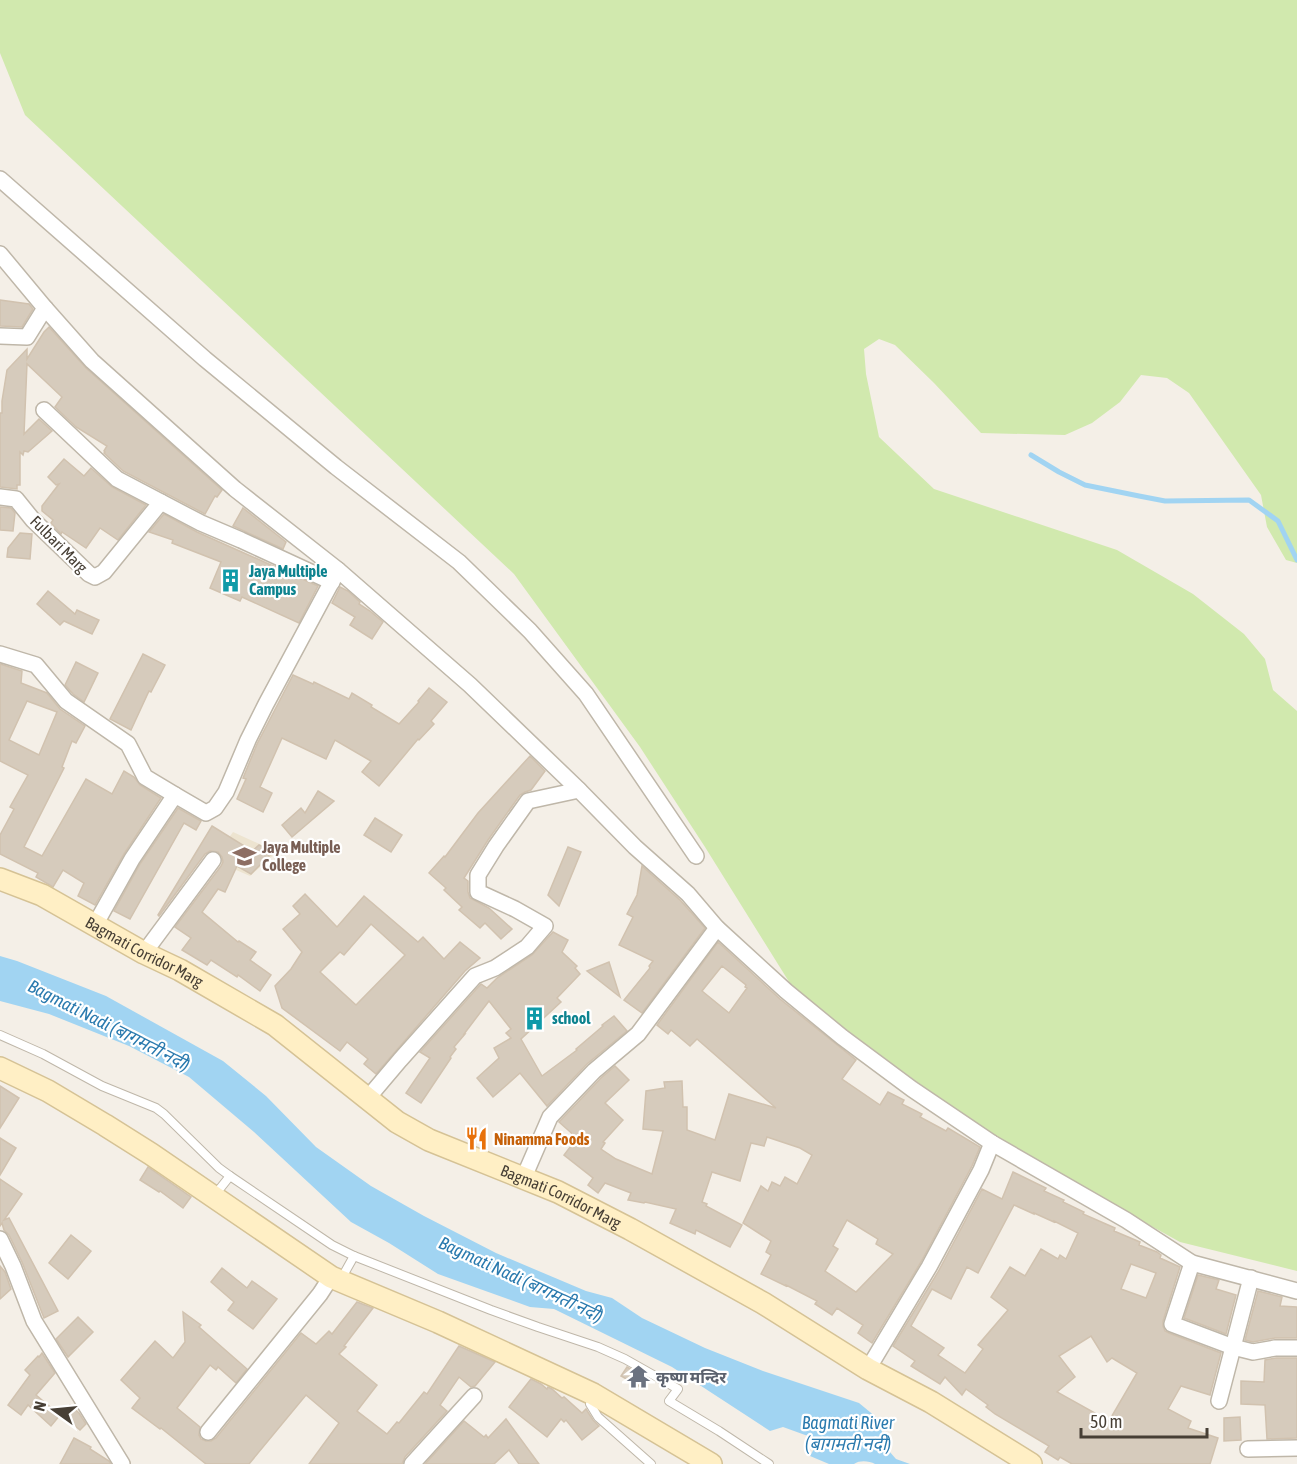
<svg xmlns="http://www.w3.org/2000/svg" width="1297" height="1464" viewBox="0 0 1297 1464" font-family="'Asap Condensed','Noto Sans Devanagari',sans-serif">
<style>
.education{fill:#ede4d0}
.green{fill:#d1e9ae}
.water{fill:#a1d4f2}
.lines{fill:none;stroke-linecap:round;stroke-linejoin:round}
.stream{stroke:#a1d4f2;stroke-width:5}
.building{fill:#d6cbbc;stroke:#d1c2af;stroke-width:1.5;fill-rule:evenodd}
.lane-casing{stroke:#bfb7a9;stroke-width:10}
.street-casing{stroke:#bfb7a9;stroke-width:18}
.secondary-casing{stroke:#d5c295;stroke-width:24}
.lane{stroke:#fff;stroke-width:8}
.street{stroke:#fff;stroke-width:15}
.secondary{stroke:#ffefc5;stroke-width:21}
.labels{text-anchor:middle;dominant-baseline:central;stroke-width:4.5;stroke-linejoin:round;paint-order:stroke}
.street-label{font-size:16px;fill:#473f35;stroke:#fff}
.culture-label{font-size:16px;font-weight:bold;fill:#0d838f;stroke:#fff;text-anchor:start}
.education-label{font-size:16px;font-weight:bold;fill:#785e54;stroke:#fff;text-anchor:start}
.food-label{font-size:16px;font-weight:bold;fill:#c56008;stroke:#fff;text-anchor:start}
.worship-label{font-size:16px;font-weight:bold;fill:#5b616d;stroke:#fff;text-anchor:start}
.water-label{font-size:18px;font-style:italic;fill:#2a7aae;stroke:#fff}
</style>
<rect width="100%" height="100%" fill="#f4efe7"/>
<path class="education" d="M233 832 277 852 250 876 213 860Z"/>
<path class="green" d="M0 0H1297V563L1286 560 1267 527 1261 495 1189 393 1167 378 1141 375 1120 402 1092 423 1065 435 981 433 934 383 895 345 879 339 864 349 866 374 879 437 934 489 1117 550 1193 594 1244 634 1265 659 1273 690 1297 711V1271L1180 1242 1028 1158 994 1139 836 1022 791 985 705 847 640 747 514 574 25 115 0 53Z"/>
<path class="water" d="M0 956 17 961 106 996 223 1061 266 1096 316 1147 371 1186 424 1216 496 1253 586 1291 612 1298 642 1318 705 1348 763 1371 859 1403 876 1417 881 1425 883 1439 889 1451 896 1459 910 1464H875C869 1461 860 1460 854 1464H829L810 1456 819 1440 783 1427 770 1431 672 1367 554 1309 530 1307 438 1274 389 1243 351 1222 254 1132 189 1077 129 1046 49 1014 0 1001Z"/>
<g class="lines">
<path class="stream" d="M1031 455 1059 472 1085 485 1139 496 1165 501 1249 500 1278 521 1297 560"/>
</g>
<g class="building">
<path d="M0 300 29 304 33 309 22 327 0 326Z"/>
<path d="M49 327 86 368 222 490 217 497 215 496 205 514 123 471 104 453 105 452 104 451 107 446 76 427 55 407 62 397 27 364 24 434 39 419 52 431 28 452 24 451 23 455 20 452V485H17V489L0 487V413H2V401L7 370 27 349V359L44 332Z"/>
<path d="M64 459 84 476 91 468 112 487 146 505 118 540 100 528 86 548 62 532 61 534 51 523 53 520 42 511V506L59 484 56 485 48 477Z"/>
<path d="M0 507 11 508 15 513 13 531 0 530Z"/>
<path d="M243 508 286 542 283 549 233 526Z"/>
<path d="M164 514 197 532 318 586 299 623 242 597 240 601 210 588 221 562 172 543 173 540 149 532Z"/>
<path d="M20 533 32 534 30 559 7 557 8 548Z"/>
<path d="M340 587 348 591 360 602 359 604 370 611 383 622 372 639 350 625 355 617 332 603Z"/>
<path d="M48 591 75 614 77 610 99 620 92 634 64 621 60 625 37 604Z"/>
<path d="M143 654 165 665 151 692 149 691 131 730 110 719Z"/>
<path d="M76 662 98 673 84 702 73 694 65 685Z"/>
<path d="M0 664 22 671 21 683 47 693 60 709 85 726 76 743 72 741 62 767 64 768 24 847 42 856 86 779 112 794 124 771 134 777 140 785 161 798 124 854 95 905 78 896 84 883 63 870 53 887 36 877 38 873 0 854V835L14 809 10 807 28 775 0 761ZM27 701 57 712 39 755 9 740Z"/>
<path d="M293 675 313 684 314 682 349 699 352 693 372 705 371 707 399 724 419 702 418 701 429 688 447 702 431 721 434 724 419 740 418 739 379 786 362 772 371 761 335 740 326 759 282 738 260 787 272 793 263 812 237 799 246 779 243 778 257 744Z"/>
<path d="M530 756 545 771 531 790 525 792 520 795 488 840 464 878 468 881V892L470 898 489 908 512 929 501 939 485 923 480 928 459 910 462 907 444 890 446 888 429 873 444 856 445 857 478 813Z"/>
<path d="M318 791 334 801 292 837 282 825 301 808 305 813Z"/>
<path d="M178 808 201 821 196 830 184 823 130 919 114 911 140 864Z"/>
<path d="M375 818 402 835 391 852 364 835Z"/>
<path d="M212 826 246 847 239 863 259 845 273 852 251 874 237 866 225 892 218 889 202 912 238 942 239 941 256 952 250 960 271 975 260 991 238 975 237 977 211 960 207 965 182 950 191 938 175 927 221 866 223 862 222 857 218 852 210 851 205 854 159 916 158 915Z"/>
<path d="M568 847 581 852 559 906 548 895Z"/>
<path d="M642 866 681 901 705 928 642 1013 624 1000 650 968 649 966 653 961 619 945 633 917 627 914 637 895Z"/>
<path d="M305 894 337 927 364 896 418 942 423 937 444 959 460 942 480 958 465 971 376 1074 364 1064 368 1059 347 1042 340 1051 282 1008 275 986 291 969 302 952 283 929 300 914 293 906ZM371 924 405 955 356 1005 320 972 340 952 344 955Z"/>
<path d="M553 932 568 940 562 952 577 966 575 968 580 974 557 998 561 1002 521 1039 542 1076 577 1050 576 1049 603 1026 602 1025 614 1016 627 1031 587 1064 547 1106 520 1073 493 1097 477 1078 499 1058 494 1048 511 1038 506 1033 511 1029 489 1001 464 1034H465L454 1047 456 1049 450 1057 451 1058 421 1103 406 1093 430 1058 420 1052 481 984 487 988 497 978 532 955Z"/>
<path d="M718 942 780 999 856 1060 842 1079 880 1105 888 1092 904 1100 902 1104 922 1114 920 1117 946 1131 948 1128 980 1147 972 1166 921 1262 872 1343 858 1333 863 1325 837 1308 832 1315 815 1304 817 1301 786 1285V1286L761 1274 771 1255 766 1252 771 1241 743 1223 761 1186 768 1191 772 1182 780 1186 785 1177 797 1184 812 1155 800 1148 767 1137 764 1146 751 1143 740 1181 712 1172 702 1202 707 1204 706 1206 742 1225 730 1247 696 1230 695 1234 670 1223 676 1209 645 1202 644 1203 628 1200 631 1193 605 1183 598 1193 588 1185 593 1178 564 1155 577 1138 559 1122 601 1078 615 1066 629 1080 605 1103 623 1120 603 1142 605 1143 601 1149 616 1159 652 1174 663 1131 643 1129 646 1091 665 1088 664 1082 682 1081 683 1107H687V1130L715 1140 729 1094 776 1108 697 1039 690 1046 671 1030 668 1034 657 1025ZM722 966 746 985 745 987 747 988 729 1013 702 991ZM847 1220 878 1239 876 1244 893 1254 856 1292 825 1271 838 1249 833 1246Z"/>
<path d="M609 962 620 997 587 971Z"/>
<path d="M0 1086 19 1098 0 1128Z"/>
<path d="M0 1138 16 1148 0 1175Z"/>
<path d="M148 1167 191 1197 183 1208 160 1191 159 1192 140 1180Z"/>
<path d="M1013 1172 1046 1188 1044 1191 1064 1200 1063 1202 1084 1212 1083 1214 1115 1228 1114 1231 1140 1242 1139 1245 1157 1252 1161 1255 1160 1258 1180 1267 1163 1321V1326L1165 1331 1169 1333 1221 1353 1210 1395 1181 1386 1168 1409 1191 1421 1188 1428 1218 1438 1210 1464H1072L1060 1457 1058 1460 1045 1452 1049 1446 995 1414 986 1407 988 1405 966 1389 962 1395 945 1377 940 1384 911 1366 915 1361 893 1346 938 1272 982 1189 1002 1199ZM1014 1205 1034 1214V1213L1054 1222V1221L1078 1233 1066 1259 1060 1255 1058 1259 1041 1249 1025 1276 1010 1267 991 1297 1008 1310 978 1345 983 1349 965 1373 938 1355 944 1348 911 1326 932 1289 951 1299 967 1267 978 1273ZM1131 1264 1156 1273 1146 1298 1121 1289ZM1091 1336 1107 1362 1112 1358 1137 1373 1109 1421 1057 1392 1075 1377 1059 1356Z"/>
<path d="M0 1179 22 1194 4 1220 9 1218 58 1311 44 1318 22 1262 9 1235 4 1230 2 1223 0 1226Z"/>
<path d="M71 1235 91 1251 68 1279 49 1263Z"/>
<path d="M0 1266 5 1272 11 1289 0 1299Z"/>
<path d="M222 1268 247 1288 252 1281 277 1299 253 1329 228 1310 234 1302 211 1282Z"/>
<path d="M1198 1275 1219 1280 1216 1289 1236 1295 1226 1334 1184 1318Z"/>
<path d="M1258 1291 1282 1297 1280 1306 1297 1307V1338H1275L1253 1342 1245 1340Z"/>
<path d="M357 1302 373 1308 344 1346 346 1347 339 1354 377 1385 357 1411 387 1434 397 1422 399 1423 424 1392 427 1394 459 1346 495 1362 475 1386 471 1387 459 1377 440 1405 447 1411 405 1457 402 1464H309L339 1423 306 1395 249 1464H206L161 1428 160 1429 132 1408 140 1398 121 1380 155 1341 173 1358 185 1342 183 1312 201 1325 199 1327 247 1369 236 1383 218 1367 216 1370 210 1365 177 1408 200 1427 199 1435 201 1439 206 1441H211L216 1438 301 1333 316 1344 329 1331 332 1334Z"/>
<path d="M78 1317 93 1332 68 1357 56 1339Z"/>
<path d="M42 1353 55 1373 36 1395 60 1415 51 1426 28 1405 21 1415 8 1405 30 1375 25 1370 38 1356 39 1357Z"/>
<path d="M1276 1358H1297V1438L1267 1439 1265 1405 1241 1404V1381L1264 1382 1265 1360Z"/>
<path d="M627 1367 649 1380 644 1389 621 1376Z"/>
<path d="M531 1379 541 1384 547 1389 548 1387 552 1389 562 1398 564 1397 582 1413 586 1409 593 1420 599 1426 582 1440 566 1420 564 1422 561 1419 547 1437 509 1407Z"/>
<path d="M70 1405 79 1413 86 1424 80 1430 62 1415Z"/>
<path d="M1240 1417 1241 1440 1224 1441V1418Z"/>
<path d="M506 1419 539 1464H519L509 1450 494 1464H425L464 1421 484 1437 486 1435 488 1438Z"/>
<path d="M74 1438 91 1447 90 1449 109 1461 111 1464H60Z"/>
</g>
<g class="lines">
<defs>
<g id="lane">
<path d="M0 1035 43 1054 102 1086 156 1108 164 1114 219 1168 230 1176 332 1245 354 1256 491 1310 538 1327 598 1347 625 1359 678 1389 669 1401 719 1431 769 1464"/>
<path d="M214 1196 230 1176"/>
<path d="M340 1281 354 1256"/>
<path d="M592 1398 590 1404 598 1417 651 1464"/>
</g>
<g id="street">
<path d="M0 179 205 359 336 467 459 562 530 631 586 694 696 856"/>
<path d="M0 254 45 308 92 361 235 489 338 570 470 685 579 790 635 847 688 894 717 928 786 991 842 1037 912 1089 992 1143 1126 1220 1192 1263 1297 1291"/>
<path d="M0 336 27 337 45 308"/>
<path d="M44 410 117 479 201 523 241 540 332 582"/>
<path d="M0 497 16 499 33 520 89 574 95 577 104 572 161 502"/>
<path d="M0 654 36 665 66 701 128 744 145 777 175 795"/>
<path d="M95 925 132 859 175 795 206 813 215 808 226 792 248 740 266 704 338 570"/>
<path d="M144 953 213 860"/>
<path d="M367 1099 400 1060 475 976 495 968 527 947 545 926 515 909 478 892V875L496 846 528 801 579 790"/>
<path d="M524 1177 550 1117 594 1071 638 1034 717 928"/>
<path d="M0 1239 13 1266 34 1321 122 1464"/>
<path d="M1192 1263 1172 1324 1233 1347 1253 1352 1275 1348H1297"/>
<path d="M868 1369 929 1267 981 1170 992 1143"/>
<path d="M1219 1401 1251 1278"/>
<path d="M208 1432 320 1294 331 1277"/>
<path d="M1248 1449 1297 1448"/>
<path d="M412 1464 474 1396"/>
</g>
<g id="secondary">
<path id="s1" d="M0 879 42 895 144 953 180 970 275 1025 397 1122 429 1140 558 1192 630 1229 763 1303 868 1369 931 1402 1031 1464"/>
<path d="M0 1068 48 1091 105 1125 151 1154 331 1277 438 1322 593 1394 711 1464"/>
</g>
</defs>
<use href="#lane" class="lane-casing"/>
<use href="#street" class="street-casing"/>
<use href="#secondary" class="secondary-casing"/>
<use href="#lane" class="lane"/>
<use href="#street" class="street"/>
<use href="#secondary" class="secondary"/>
</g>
<defs>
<symbol id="building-bare" viewBox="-9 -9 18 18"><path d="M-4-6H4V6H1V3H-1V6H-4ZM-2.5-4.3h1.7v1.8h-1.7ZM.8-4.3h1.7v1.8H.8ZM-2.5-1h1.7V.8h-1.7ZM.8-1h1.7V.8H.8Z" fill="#0f9aa8" stroke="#fff" stroke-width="2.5" paint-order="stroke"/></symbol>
<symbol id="university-bare" viewBox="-9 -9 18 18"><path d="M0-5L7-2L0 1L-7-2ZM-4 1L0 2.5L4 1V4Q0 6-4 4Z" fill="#8d6e63" stroke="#fff" stroke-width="2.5" paint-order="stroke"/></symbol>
<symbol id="restaurant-bare" viewBox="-9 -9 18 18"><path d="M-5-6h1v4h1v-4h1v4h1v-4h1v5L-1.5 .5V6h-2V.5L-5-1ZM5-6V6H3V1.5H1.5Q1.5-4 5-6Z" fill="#e8710a" stroke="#fff" stroke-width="2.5" paint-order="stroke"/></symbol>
<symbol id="temple-bare" viewBox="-9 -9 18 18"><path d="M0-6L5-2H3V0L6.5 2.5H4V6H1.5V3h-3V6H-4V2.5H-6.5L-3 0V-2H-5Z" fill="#6b7280" stroke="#fff" stroke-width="2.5" paint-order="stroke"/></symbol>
</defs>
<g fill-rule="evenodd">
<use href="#building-bare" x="214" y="564" width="33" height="33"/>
<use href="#university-bare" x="228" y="840" width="33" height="33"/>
<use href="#building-bare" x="518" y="1002" width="33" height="33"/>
<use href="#restaurant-bare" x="460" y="1122" width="33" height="33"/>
<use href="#temple-bare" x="622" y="1360" width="33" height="33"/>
</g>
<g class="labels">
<g class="street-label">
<text transform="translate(59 544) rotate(45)">Fulbari Marg</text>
<text stroke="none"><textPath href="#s1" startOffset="162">Bagmati Corridor Marg</textPath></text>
<text stroke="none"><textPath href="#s1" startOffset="648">Bagmati Corridor Marg</textPath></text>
</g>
<g class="culture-label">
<text x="249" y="571">Jaya Multiple<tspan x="249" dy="18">Campus</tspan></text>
<text x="552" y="1018">school</text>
</g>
<g class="education-label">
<text x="262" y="847">Jaya Multiple<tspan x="262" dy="18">College</tspan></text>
</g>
<g class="food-label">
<text x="494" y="1139">Ninamma Foods</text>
</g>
<g class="worship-label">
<text x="656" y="1377">कृष्ण मन्दिर</text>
</g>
<g class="water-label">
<text transform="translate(109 1025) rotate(27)">Bagmati Nadi (बागमती नदी)</text>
<text transform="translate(521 1279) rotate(25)">Bagmati Nadi (बागमती नदी)</text>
<text x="848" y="1422">Bagmati River<tspan x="848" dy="21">(बागमती नदी)</tspan></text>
</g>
</g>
<g transform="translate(54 1410) rotate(285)" stroke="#ffffff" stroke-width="4.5" paint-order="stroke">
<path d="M0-4.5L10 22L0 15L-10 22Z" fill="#473f35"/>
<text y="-9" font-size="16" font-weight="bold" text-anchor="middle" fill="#473f35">N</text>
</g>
<path d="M1081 1428v9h126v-9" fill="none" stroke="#473f35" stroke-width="3"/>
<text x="1090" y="1428" font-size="18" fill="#473f35" stroke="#ffffff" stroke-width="4.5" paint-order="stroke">50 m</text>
</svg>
